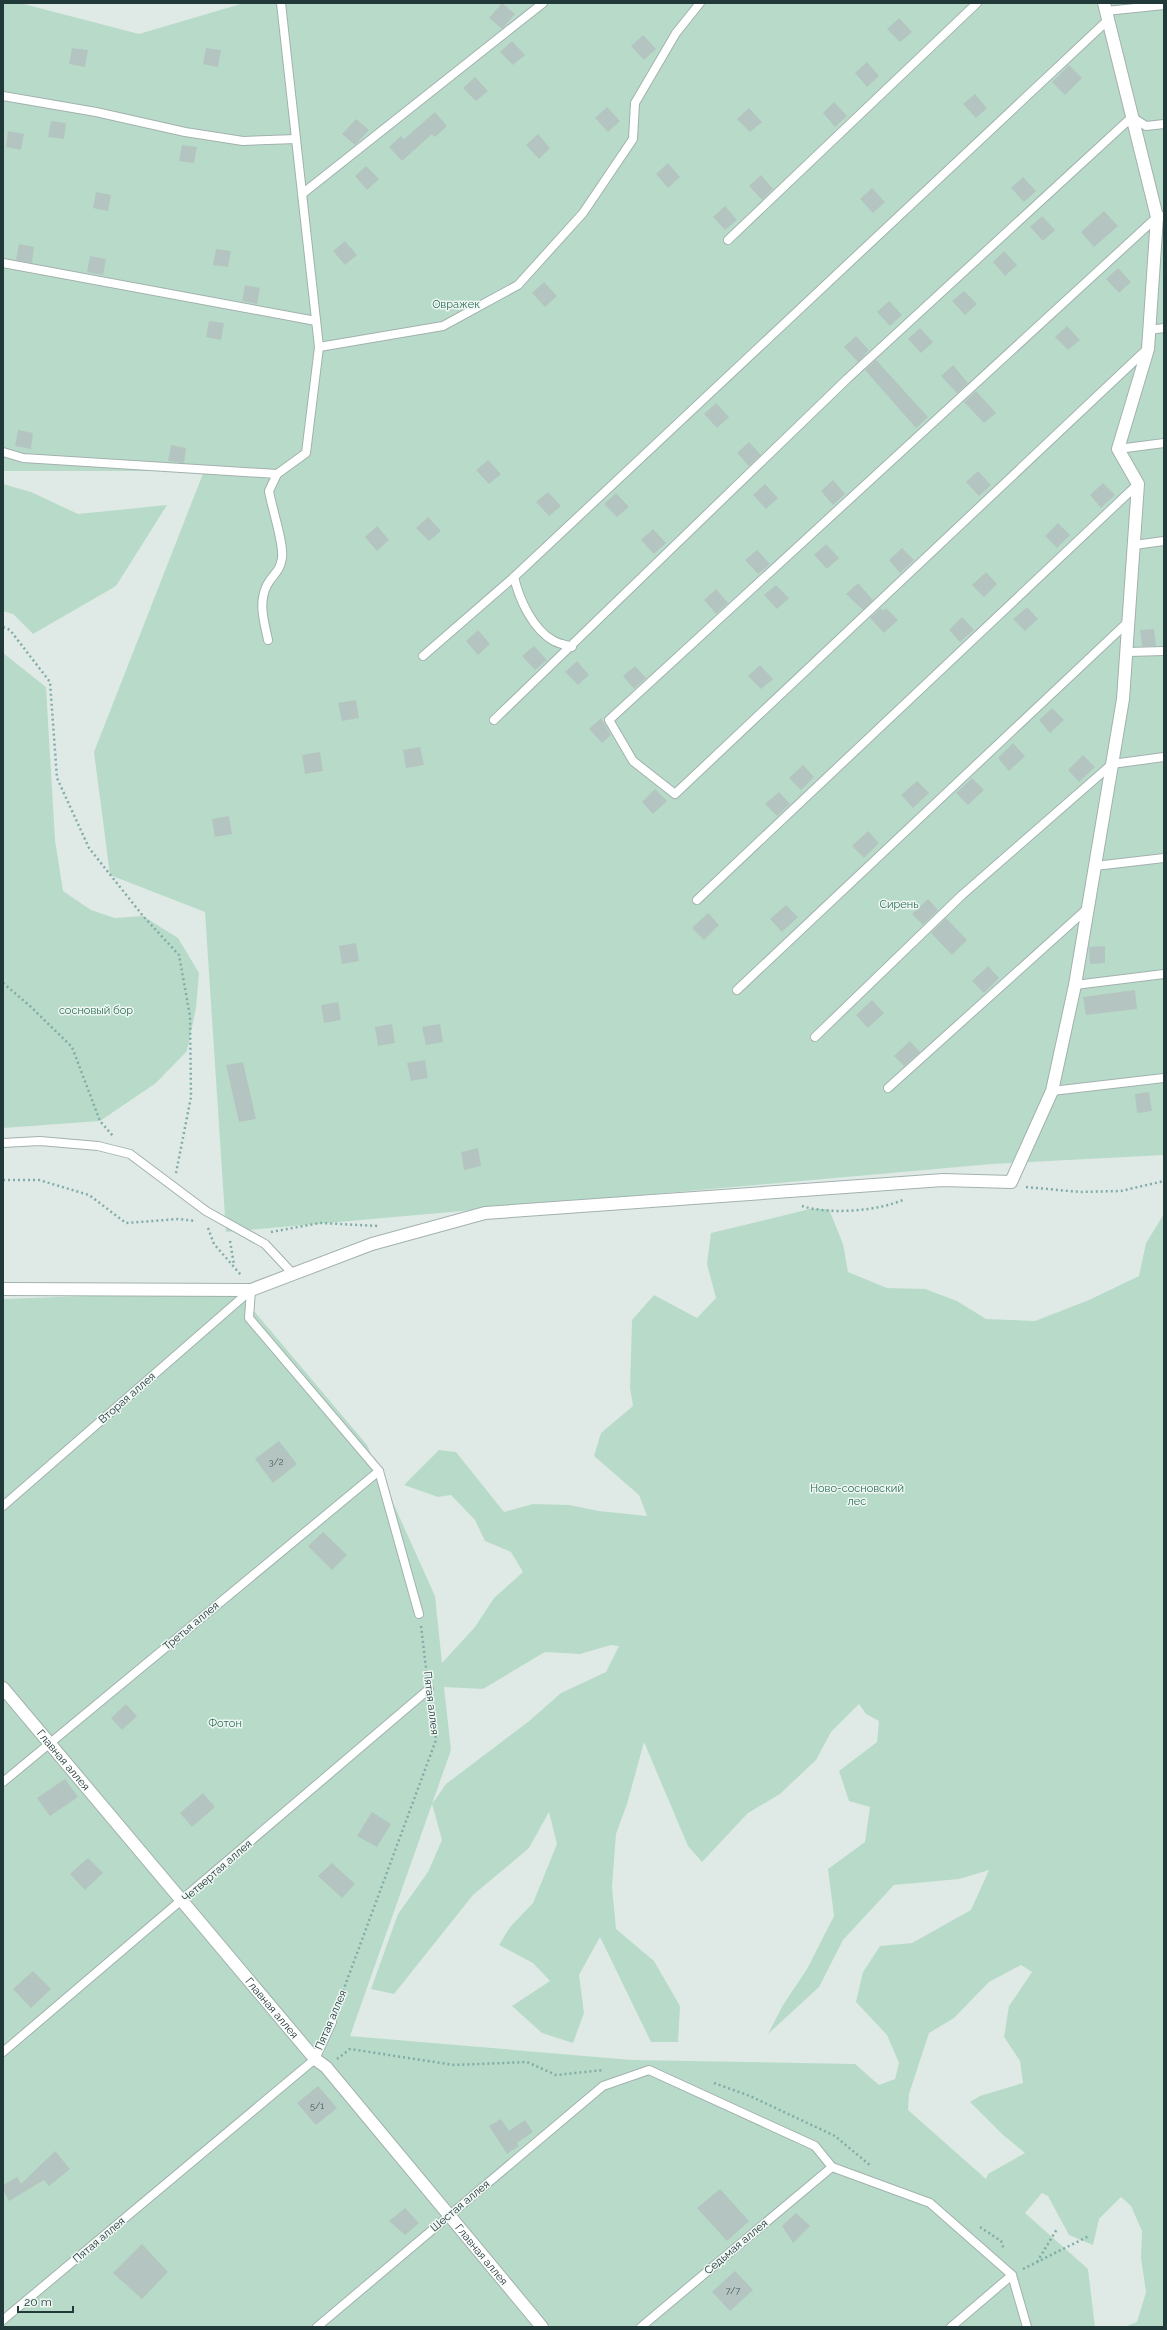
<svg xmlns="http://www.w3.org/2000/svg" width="1167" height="2330" viewBox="0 0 1167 2330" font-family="Raleway,sans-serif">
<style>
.green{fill:#b8dbc9;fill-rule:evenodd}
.building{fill:#b4c4c1}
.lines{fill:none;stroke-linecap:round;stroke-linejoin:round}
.service-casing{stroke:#a2b1af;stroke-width:10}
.minor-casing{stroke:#a2b1af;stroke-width:14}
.path{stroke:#80aca8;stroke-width:2.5;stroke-dasharray:2 3;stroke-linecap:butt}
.service{stroke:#fff;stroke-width:8}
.minor{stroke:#fff;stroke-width:12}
.labels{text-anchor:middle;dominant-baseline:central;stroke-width:3;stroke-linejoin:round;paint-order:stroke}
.number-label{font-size:9px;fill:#465c5a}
.park-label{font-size:11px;fill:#2c6e54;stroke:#eff7f4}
.street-label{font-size:11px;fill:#213938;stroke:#eff7f4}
</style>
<rect width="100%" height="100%" fill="#dfeae7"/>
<g class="green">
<path d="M3 3H20L139 34 244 3H1164V1155L992 1164 226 1232 205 912 110 875 94 752 204 471H3Z"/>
<path d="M3 484 31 492 78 514 167 505 116 586 33 634 13 614 3 611Z"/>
<path d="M3 653 46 687 55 840 63 891 91 910 115 918 143 916 178 938 199 973 196 1008 187 1051 156 1083 100 1121 3 1128Z"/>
<path d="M810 1209H829L843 1244 848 1272 887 1288 925 1289 957 1301 986 1319 1035 1321 1089 1300 1139 1276 1146 1243 1164 1214V2327H1124L1137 2322 1146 2292 1141 2258 1142 2231 1131 2206 1121 2197 1099 2219 1093 2245 1069 2235 1048 2196 1042 2193 1025 2213 1088 2269 1095 2327H3V1299L251 1290 248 1304 367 1445 435 1596 442 1663 475 1627 494 1598 523 1572 511 1552 485 1541 475 1520 451 1495 438 1497 404 1485 439 1450 456 1452 504 1512 533 1504 569 1505 599 1511 647 1516 639 1495 594 1456 601 1433 633 1406 630 1388 632 1320 654 1295 697 1318 716 1298 707 1264 711 1233ZM611 1645 619 1646 606 1672 561 1693 528 1722 446 1784 432 1804 451 1750 444 1687 483 1689 545 1652 580 1654ZM859 1704 866 1714 879 1721 877 1742 839 1771 849 1801 870 1807 865 1842 828 1869 834 1916 807 1969 783 2005 768 2034 819 1987 843 1940 894 1885 959 1879 989 1870 971 1910 912 1943 880 1946 863 1972 856 2002 887 2035 899 2063 895 2079 879 2085 855 2064 632 2060 350 2036 432 1804 442 1840 428 1872 398 1914 371 1989 394 1994 473 1895 529 1848 549 1812 557 1844 533 1903 510 1927 499 1945 533 1963 550 1981 512 2006 542 2033 573 2043 584 2013 579 1975 600 1937 651 2042H678L680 2006 654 1961 616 1929 612 1887 616 1834 627 1804 644 1742 688 1846 702 1862 748 1813 780 1794 816 1760 831 1732ZM1021 1965 1032 1972 1009 2006 1004 2037 1020 2061 1023 2083 980 2096 970 2102 1003 2135 1025 2153 988 2174 986 2179 908 2110 909 2094 929 2033 954 2018 989 1982Z"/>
</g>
<g class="building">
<path d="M502 3 515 14 502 29 489 18Z"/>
<path d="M899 18 912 32 900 42 887 29Z"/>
<path d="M643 35 656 49 644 60 631 46Z"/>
<path d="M512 41 525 55 513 65 500 52Z"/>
<path d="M72 48 88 50 85 67 69 64Z"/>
<path d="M206 48 221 50 218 67 203 64Z"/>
<path d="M867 62 879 76 867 87 855 73Z"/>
<path d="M1069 65 1082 78 1065 95 1052 82Z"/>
<path d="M475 77 488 91 476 101 463 88Z"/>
<path d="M975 94 987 108 976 118 963 104Z"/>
<path d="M834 102 847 116 835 127 823 113Z"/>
<path d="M607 107 620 121 608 132 595 118Z"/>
<path d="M749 108 762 122 750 132 737 119Z"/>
<path d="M435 112 447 126 435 137 432 134 402 161 389 147 401 136 404 139Z"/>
<path d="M356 119 369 130 355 145 342 134Z"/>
<path d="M51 121 66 123 64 139 48 137Z"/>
<path d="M8 131 24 134 21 150 6 147Z"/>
<path d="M538 134 550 148 539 159 526 145Z"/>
<path d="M182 145 197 147 194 163 179 161Z"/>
<path d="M668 163 680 177 668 188 656 174Z"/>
<path d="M366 166 379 179 367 190 355 176Z"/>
<path d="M761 175 773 189 762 200 749 186Z"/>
<path d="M1023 177 1036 191 1024 202 1011 188Z"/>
<path d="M872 188 885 202 873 213 860 199Z"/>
<path d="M96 192 111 195 108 211 93 208Z"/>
<path d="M725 206 737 220 725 230 713 217Z"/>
<path d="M1104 211 1118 226 1094 247 1081 232Z"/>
<path d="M1042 216 1055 230 1043 241 1030 227Z"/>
<path d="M345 241 357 255 345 265 333 251Z"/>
<path d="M19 244 34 247 32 263 16 260Z"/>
<path d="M216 249 231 251 228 267 213 265Z"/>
<path d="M1004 251 1017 265 1005 276 993 262Z"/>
<path d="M90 256 106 259 103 275 87 272Z"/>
<path d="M1118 268 1131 282 1119 293 1106 279Z"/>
<path d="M544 282 557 296 545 307 532 293Z"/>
<path d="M245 285 260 288 257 304 242 301Z"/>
<path d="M964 291 977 304 965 315 952 301Z"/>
<path d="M889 301 902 315 890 326 877 312Z"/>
<path d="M209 321 224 323 221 340 206 337Z"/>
<path d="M1067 326 1080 340 1068 350 1055 337Z"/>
<path d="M920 328 933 342 921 353 908 339Z"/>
<path d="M856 336 869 350 858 362 844 347Z"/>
<path d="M876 360 928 417 916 428 865 370Z"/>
<path d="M953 365 968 383 957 393 941 376Z"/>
<path d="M976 391 996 413 984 423 964 402Z"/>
<path d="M716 403 729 417 717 428 704 414Z"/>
<path d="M18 430 33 433 31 449 15 446Z"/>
<path d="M749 442 761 455 749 466 737 453Z"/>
<path d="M171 445 186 448 184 463 168 461Z"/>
<path d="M488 460 501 474 489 484 476 470Z"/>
<path d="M978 471 991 485 979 496 966 482Z"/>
<path d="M833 480 845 494 833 505 821 491Z"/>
<path d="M1103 483 1115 495 1101 508 1090 495Z"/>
<path d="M765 484 778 498 766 509 753 495Z"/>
<path d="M548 492 561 506 549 516 536 502Z"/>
<path d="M616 493 629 507 617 517 604 504Z"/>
<path d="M428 517 441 531 429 541 416 528Z"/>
<path d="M1058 523 1070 535 1057 548 1045 536Z"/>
<path d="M377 526 389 540 377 551 365 537Z"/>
<path d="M653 529 666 543 654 554 641 540Z"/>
<path d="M826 544 839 558 827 569 814 555Z"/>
<path d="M902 548 914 560 900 573 889 560Z"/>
<path d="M757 550 770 564 758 574 745 560Z"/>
<path d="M986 572 997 584 984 597 972 585Z"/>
<path d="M858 583 873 600 863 610 846 594Z"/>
<path d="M776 585 789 598 777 609 764 595Z"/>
<path d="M716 589 728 603 716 614 704 600Z"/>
<path d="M1027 607 1038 619 1025 631 1013 619Z"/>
<path d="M881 608 883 611 886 608 898 620 884 633 870 618Z"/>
<path d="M962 617 974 630 960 642 949 630Z"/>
<path d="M1154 629 1156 646H1142L1140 630Z"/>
<path d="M478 630 490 644 478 655 466 641Z"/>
<path d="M534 646 547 660 535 670 522 656Z"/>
<path d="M577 661 589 675 578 685 565 672Z"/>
<path d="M760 665 773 679 761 689 748 676Z"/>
<path d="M635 666 646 678 634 689 623 676Z"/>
<path d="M356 700 359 718 342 721 338 703Z"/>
<path d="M1052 708 1064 720 1050 733 1039 720Z"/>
<path d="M601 718 611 735 602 743 589 729Z"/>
<path d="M1013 743 1025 756 1009 771 998 758Z"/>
<path d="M420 747 424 765 406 768 403 750Z"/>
<path d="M320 752 323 771 305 774 302 755Z"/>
<path d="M1083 755 1095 767 1079 782 1068 770Z"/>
<path d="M803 765 814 777 801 790 789 778Z"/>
<path d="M972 778 984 790 968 805 956 793Z"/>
<path d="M917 781 929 793 913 808 901 795Z"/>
<path d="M655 789 667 801 653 814 642 802Z"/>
<path d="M779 792 790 804 777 816 765 804Z"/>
<path d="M229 816 232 834 215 837 212 819Z"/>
<path d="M868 831 879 843 864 858 852 846Z"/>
<path d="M928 899 938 910 923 925 912 914Z"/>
<path d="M786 905 798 917 782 932 770 919Z"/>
<path d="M708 913 719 925 704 940 692 928Z"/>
<path d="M946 918 967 940 952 955 931 933Z"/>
<path d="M356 943 359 961 342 964 339 946Z"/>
<path d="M1105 946V963L1090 964 1089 947Z"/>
<path d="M988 966 999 978 984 993 972 981Z"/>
<path d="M1135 990 1137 1009 1086 1015 1083 997Z"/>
<path d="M872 1000 884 1013 868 1028 856 1015Z"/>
<path d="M338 1002 341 1020 324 1023 321 1005Z"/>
<path d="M392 1024 395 1043 378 1046 375 1027Z"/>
<path d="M440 1024 443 1042 426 1045 422 1027Z"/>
<path d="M910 1041 920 1052 904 1066 894 1056Z"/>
<path d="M425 1060 428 1078 411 1081 407 1063Z"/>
<path d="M243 1062 256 1119 239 1122 226 1065Z"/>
<path d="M1149 1092 1152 1111 1137 1113 1135 1094Z"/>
<path d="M478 1148 481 1166 464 1170 461 1152Z"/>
<path d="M279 1441 297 1464 273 1483 255 1459Z"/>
<path d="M323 1532 347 1555 332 1570 308 1546Z"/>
<path d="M126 1704 137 1716 122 1730 111 1718Z"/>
<path d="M65 1779 78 1797 50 1816 37 1798Z"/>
<path d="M203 1793 215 1807 192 1827 180 1813Z"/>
<path d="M372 1812 391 1824 377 1847 357 1836Z"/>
<path d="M88 1858 103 1873 85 1890 70 1874Z"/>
<path d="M332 1863 355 1884 342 1898 318 1876Z"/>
<path d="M33 1971 51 1989 31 2008 13 1989Z"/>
<path d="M318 2086 337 2108 316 2125 297 2103Z"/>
<path d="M501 2119 509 2131 525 2120 533 2132 517 2143 519 2146 507 2154 489 2126Z"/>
<path d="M55 2151 70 2169 49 2186 44 2180 9 2201 3 2190V2185L17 2177 21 2184Z"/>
<path d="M720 2189 749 2221 727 2241 697 2208Z"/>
<path d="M405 2208 419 2223 405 2235 389 2221Z"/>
<path d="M796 2213 810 2226 793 2243 782 2226Z"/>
<path d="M142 2244 168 2272 142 2299 113 2273Z"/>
<path d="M735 2271 753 2290 730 2311 712 2292Z"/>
</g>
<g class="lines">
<defs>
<g id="service">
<path d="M1106 11 1164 5"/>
<path d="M3 96 96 112 185 132 243 141 296 139"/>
<path d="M302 194 543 3"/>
<path d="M728 240 977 3"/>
<path d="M3 263 316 321"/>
<path d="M1149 330 1164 328"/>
<path d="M319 347 443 326 518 285 583 213 633 139 635 103 676 33 700 3"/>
<path d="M1146 350 675 794 633 761 609 720 1157 217 1164 216"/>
<path d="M1118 449 1164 443"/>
<path d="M3 452 23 458 277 474"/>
<path d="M1134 545 1164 541"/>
<path d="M514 577C519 599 533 630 554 641 560 644 566 645 572 647"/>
<path d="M268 640C264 621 258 603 267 585 273 574 280 572 282 558 284 543 272 509 269 491L277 474 306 453 319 347 281 3"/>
<path d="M1128 652 1164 651"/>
<path d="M423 656 514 577 1108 20"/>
<path d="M494 720 847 379 1132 117 1146 126 1164 124"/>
<path d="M1095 866 1164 858"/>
<path d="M697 900 1138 484"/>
<path d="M1075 985 1164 974"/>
<path d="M737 990 1129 621"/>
<path d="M815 1037 962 895 1112 764 1164 757"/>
<path d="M888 1088 1088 908"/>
<path d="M1052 1091 1164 1078"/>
<path d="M3 1143 40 1141 98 1146 130 1154 206 1211 265 1244 293 1274"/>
<path d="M251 1290 249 1318 379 1471 419 1614"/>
<path d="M3 1506 251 1290"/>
<path d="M3 1782 379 1471"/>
<path d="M3 2052 429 1689"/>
<path d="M3 2320 315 2059 332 2022"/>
<path d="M317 2327 603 2086 649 2070 815 2146 832 2167 930 2203 1012 2275 1027 2327"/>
<path d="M641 2327 832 2167"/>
<path d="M951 2327 1012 2275"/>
</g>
<g id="minor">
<path d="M3 1289 251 1290 372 1244 485 1213 943 1180 1011 1182 1052 1091 1075 985 1123 699 1138 484 1118 449 1148 349 1157 217 1104 3"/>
<path id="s1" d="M3 1688 315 2059 326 2067 542 2327"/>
</g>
</defs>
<use href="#service" class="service-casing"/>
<use href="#minor" class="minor-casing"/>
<g class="path">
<path d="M3 627 10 630 50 682 57 778 89 848 143 916 179 955 190 1016 191 1097 176 1173"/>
<path d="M3 983 31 1007 72 1047 100 1121 113 1136"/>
<path d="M3 1180H39L89 1195 126 1223 178 1219 196 1221"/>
<path d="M1026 1187 1080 1192 1121 1191 1164 1181"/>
<path d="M802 1206C829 1215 880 1211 905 1199"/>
<path d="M208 1228 214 1244 241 1275"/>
<path d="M271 1232 320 1223 379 1226"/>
<path d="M230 1241 234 1265"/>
<path d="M421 1626 427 1676"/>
<path d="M336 2010 436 1740 431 1705"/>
<path d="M337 2059 350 2049 454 2065 527 2062 556 2075 604 2070"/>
<path d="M714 2083 750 2096 835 2136 871 2166"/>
<path d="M980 2227 1001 2241 1004 2250"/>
<path d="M1037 2262 1057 2229"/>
<path d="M1023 2269 1089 2236"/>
</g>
<use href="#service" class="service"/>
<use href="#minor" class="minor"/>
</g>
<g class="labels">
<g class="number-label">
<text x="276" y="1462">3/2</text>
<text x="317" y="2106">5/1</text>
<text x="733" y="2291">7/7</text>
</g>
<g class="park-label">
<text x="456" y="304">Овражек</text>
<text x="899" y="904">Сирень</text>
<text x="96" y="1010">сосновый бор</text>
<text x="857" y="1488">Ново-сосновский<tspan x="857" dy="13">лес</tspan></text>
<text x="225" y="1723">Фотон</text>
</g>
<g class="street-label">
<text transform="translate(127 1398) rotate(-41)">Вторая аллея</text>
<text transform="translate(191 1626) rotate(-40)">Третья аллея</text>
<text transform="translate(431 1703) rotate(83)">Пятая аллея</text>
<text stroke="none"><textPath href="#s1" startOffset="94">Главная аллея</textPath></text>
<text transform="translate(217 1871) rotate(-41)">Четвертая аллея</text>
<text stroke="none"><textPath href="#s1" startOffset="418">Главная аллея</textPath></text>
<text transform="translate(331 2020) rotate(-67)">Пятая аллея</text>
<text transform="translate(460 2206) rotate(-40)">Шестая аллея</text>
<text transform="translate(99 2240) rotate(-40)">Пятая аллея</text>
<text transform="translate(736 2247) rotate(-40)">Седьмая аллея</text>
<text stroke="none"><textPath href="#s1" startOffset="742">Главная аллея</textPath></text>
</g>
</g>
<rect width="1167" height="2330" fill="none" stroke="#213938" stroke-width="8"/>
<path d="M18 2306v6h55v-6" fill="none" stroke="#213938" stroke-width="2"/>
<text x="24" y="2306" font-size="12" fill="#213938" stroke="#eff7f4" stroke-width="3" paint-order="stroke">20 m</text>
</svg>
